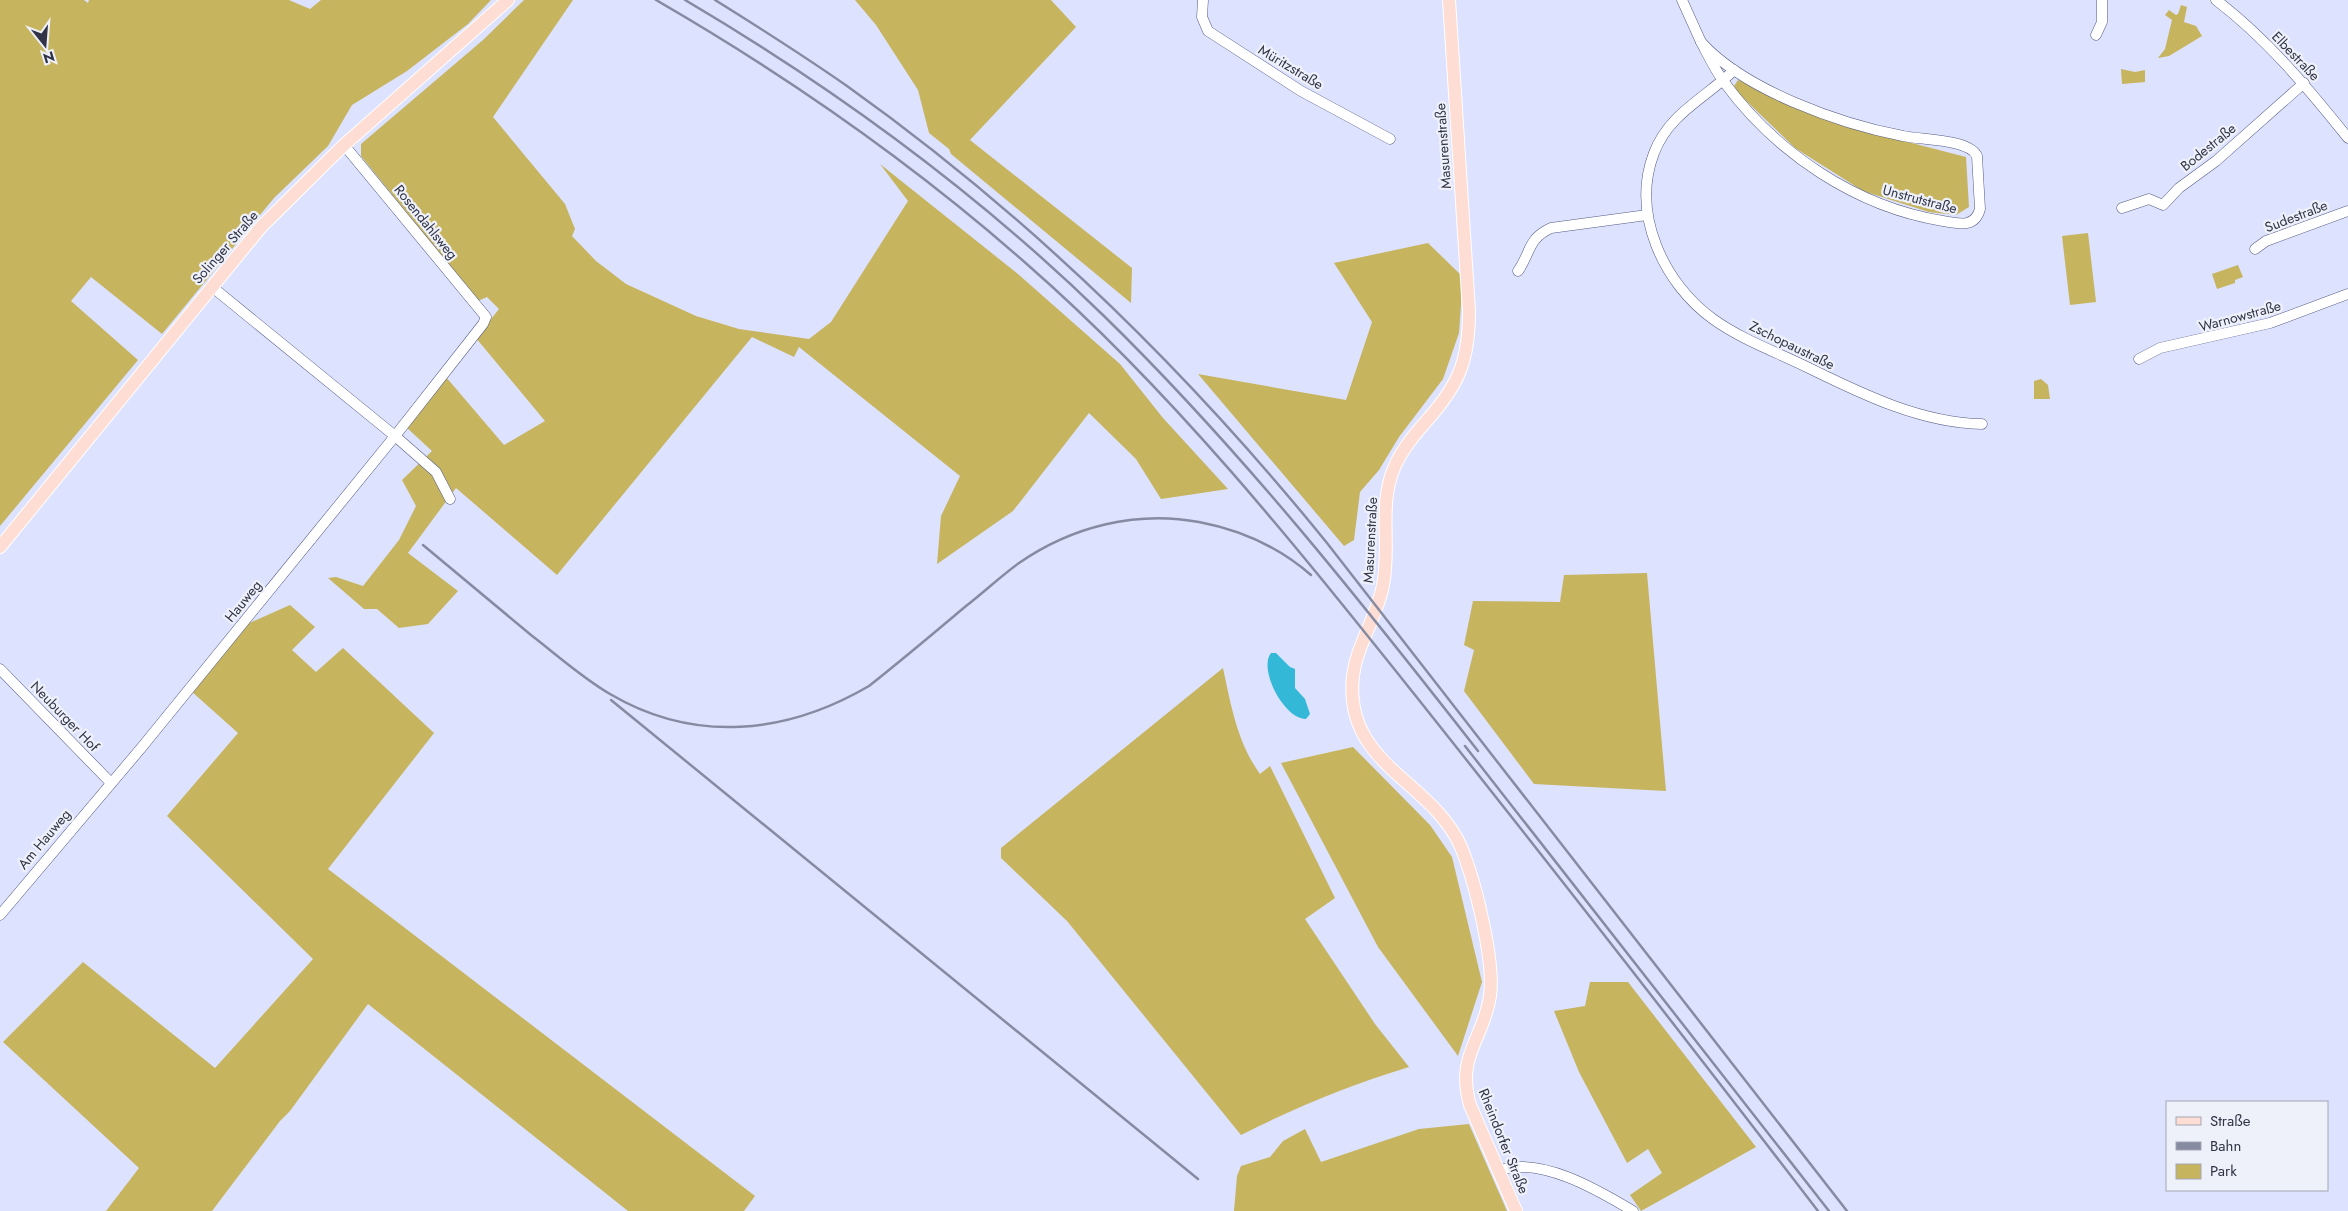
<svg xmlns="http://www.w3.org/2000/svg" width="2348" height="1211" viewBox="0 0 2348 1211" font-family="Jost,sans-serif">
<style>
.green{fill:#c7b45f}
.water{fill:#33b8d7}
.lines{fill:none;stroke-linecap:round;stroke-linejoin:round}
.minor-casing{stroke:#555b82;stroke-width:11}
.major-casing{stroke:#fff;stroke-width:14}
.minor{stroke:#fff;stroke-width:10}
.major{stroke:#feddd4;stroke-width:12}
.rail{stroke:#878ba2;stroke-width:2.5}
.labels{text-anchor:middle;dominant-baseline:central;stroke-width:4.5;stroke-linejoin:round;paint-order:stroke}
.street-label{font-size:14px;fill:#313446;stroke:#eff1fa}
</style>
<rect width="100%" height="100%" fill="#dde2fe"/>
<g class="green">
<path d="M0 0H84L88 3 89 0H289L310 9 321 0H491L468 24 407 71 352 105 328 146 274 198 162 334 91 277 71 301 138 360 0 526Z"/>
<path d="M524 0H573L493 117 565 204 575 229 572 236 596 261 626 284 696 316 739 329 809 339 831 322 908 201 880 164 1018 274 1120 364 1163 418 1228 489 1161 499 1136 459 1089 413 1013 511 937 564 941 516 960 476 799 347 794 357 752 337 557 575 456 488 408 553 458 591 428 624 399 628 377 609H364L328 578 336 577 363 586 399 540 416 506 402 480 432 451 406 427 446 377 504 445 545 421 476 338 499 309 487 297 478 301 361 156V144L483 40Z"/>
<path d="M855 0H1051L1076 27 970 140 1132 268 1131 303 951 154 949 149 929 133 918 90 876 25Z"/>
<path d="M2181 5 2187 7 2184 22 2196 26 2202 36 2169 56 2158 58 2165 49 2172 20 2165 15 2169 10 2176 15 2178 14Z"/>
<path d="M2121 69 2135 72 2145 70V82L2122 84Z"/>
<path d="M1738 80 1873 133 1966 157 1969 207 1956 215 1929 212 1863 191 1795 148 1736 91 1734 86Z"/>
<path d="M2088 233 2096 302 2070 305 2062 236Z"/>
<path d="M1428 243 1463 277 1459 333 1443 379 1399 437 1379 470 1360 492 1354 540 1344 546 1198 374 1346 400 1372 322 1334 263Z"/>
<path d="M2238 265 2243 277 2235 280V283L2217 289 2212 274Z"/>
<path d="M2041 379 2048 385 2050 399H2034V381Z"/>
<path d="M1647 573 1666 791 1534 784 1464 691 1474 650 1464 645 1473 601 1560 602 1564 575Z"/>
<path d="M290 605 315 627 292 650 316 672 343 648 434 733 328 869 755 1196 744 1211H628L368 1004 290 1111 280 1121 212 1211H106L139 1168 3 1042 83 962 215 1068 313 959 167 816 238 733 191 691 247 624Z"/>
<path d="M1223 668C1231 705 1237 742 1260 774L1270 766 1335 898 1305 919 1375 1024 1409 1067C1347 1086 1299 1106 1241 1135L1067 921 1001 858V848Z"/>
<path d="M1353 747 1430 825 1452 857 1482 982 1458 1056 1378 947 1281 763Z"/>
<path d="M1590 982H1628L1756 1147 1641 1211 1630 1195 1662 1173 1648 1149 1627 1163 1579 1072 1554 1011 1585 1006Z"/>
<path d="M1469 1124 1507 1211H1234L1237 1176 1241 1166 1270 1157 1283 1141 1305 1129 1321 1162 1419 1129Z"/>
</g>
<path class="water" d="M1271 653H1276L1290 667 1295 669V688L1305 699 1310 714 1306 719C1284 719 1258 669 1271 653Z"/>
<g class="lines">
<defs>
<g id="minor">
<path d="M1203 0 1202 17 1208 31 1301 91 1390 139"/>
<path d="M1682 0 1701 42"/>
<path d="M2216 0C2267 39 2308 88 2348 138"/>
<path d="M2096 35 2102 22V0"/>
<path d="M1701 42C1744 90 1840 124 1903 136 1921 140 1969 139 1977 156L1980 209C1975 228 1959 224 1943 221 1856 207 1776 153 1724 82 1715 70 1708 55 1701 42Z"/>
<path d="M1734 70C1706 98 1669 113 1654 153 1631 213 1663 283 1713 319 1742 340 1779 353 1811 369 1864 395 1922 423 1982 424"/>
<path d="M2122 208 2149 199 2163 205 2179 188 2216 161 2304 83"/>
<path d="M2255 249 2266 241 2348 211"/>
<path d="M1518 271C1531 253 1527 239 1551 228L1647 215"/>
<path d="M211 286 395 436 436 472 450 499"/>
<path d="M2139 359 2160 348 2270 323 2348 294"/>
<path d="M0 669 110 782"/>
<path d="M0 915 142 747 395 436 483 324 486 317 344 145"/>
<path d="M1498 1171C1539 1155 1598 1190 1633 1211"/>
</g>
<g id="major">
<path d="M1449 0 1469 311C1469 358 1460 383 1429 418 1415 434 1402 449 1394 468 1378 506 1391 546 1383 585 1377 617 1357 644 1353 676 1343 765 1432 780 1461 847 1475 881 1495 961 1490 996 1483 1041 1456 1055 1470 1105L1516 1211"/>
<path d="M0 547 261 227 344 145 508 0"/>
</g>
</defs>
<use href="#minor" class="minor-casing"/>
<use href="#major" class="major-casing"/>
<use href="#minor" class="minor"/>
<use href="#major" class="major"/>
<g class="rail">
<path d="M656 0C789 77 914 164 1029 266 1174 393 1295 545 1415 695 1551 866 1685 1038 1818 1211"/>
<path d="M685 0C836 89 978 193 1104 316 1241 450 1360 600 1478 751"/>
<path d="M715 0C760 28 804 56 847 86 1028 215 1187 370 1327 543L1847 1211"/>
<path d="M423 545C459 575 495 605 531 635 557 655 581 677 610 694 695 744 787 734 869 686 902 660 934 633 966 606 984 592 1001 576 1019 563 1071 527 1136 510 1199 522 1241 530 1279 547 1311 575"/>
<path d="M611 700 1198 1179"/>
<path d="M1465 746 1829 1211"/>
</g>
</g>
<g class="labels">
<g class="street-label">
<text transform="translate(2296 56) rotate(46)">Elbestraße</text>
<text transform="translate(1291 67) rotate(31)">Müritzstraße</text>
<text transform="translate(1443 146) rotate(-94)">Masurenstraße</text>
<text transform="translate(2208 147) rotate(-39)">Bodestraße</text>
<text transform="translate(1920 199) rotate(15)">Unstrutstraße</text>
<text transform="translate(2296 216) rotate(-21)">Sudestraße</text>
<text transform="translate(426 222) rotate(51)">Rosendahlsweg</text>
<text transform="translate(225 247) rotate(-49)">Solinger Straße</text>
<text transform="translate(2240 316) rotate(-15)">Warnowstraße</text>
<text transform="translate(1792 345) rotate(26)">Zschopaustraße</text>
<text transform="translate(1370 540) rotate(-87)">Masurenstraße</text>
<text transform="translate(243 601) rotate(-51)">Hauweg</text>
<text transform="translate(65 716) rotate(46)">Neuburger Hof</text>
<text transform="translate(44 839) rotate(-50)">Am Hauweg</text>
<text transform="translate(1504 1141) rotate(68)">Rheindorfer Straße</text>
</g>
</g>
<rect x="2166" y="1101" width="162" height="90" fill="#eff1fa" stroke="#a3a5b2"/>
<rect x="2176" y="1117" width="25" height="8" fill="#feddd4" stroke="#a3a5b2"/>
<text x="2210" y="1126" font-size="15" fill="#313446">Straße</text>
<rect x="2176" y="1142" width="25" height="8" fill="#878ba2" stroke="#a3a5b2"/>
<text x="2210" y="1151" font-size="15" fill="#313446">Bahn</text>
<rect x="2176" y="1164" width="25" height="15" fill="#c7b45f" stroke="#a3a5b2"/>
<text x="2210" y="1176" font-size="15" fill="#313446">Park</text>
<g transform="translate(45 45) rotate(163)" stroke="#eff1fa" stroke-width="4" paint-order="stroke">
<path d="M0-4L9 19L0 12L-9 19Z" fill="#313446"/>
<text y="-8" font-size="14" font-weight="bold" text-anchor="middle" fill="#313446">N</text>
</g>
</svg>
